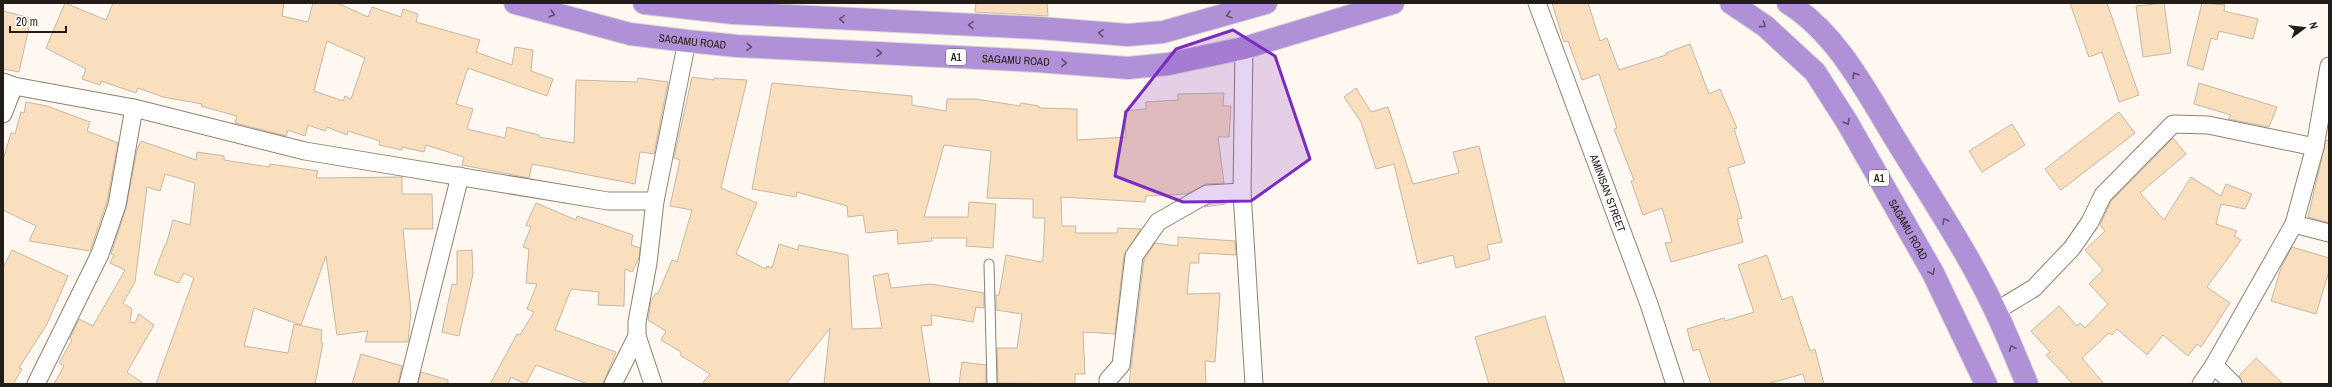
<svg xmlns="http://www.w3.org/2000/svg" width="2332" height="387" viewBox="0 0 2332 387" font-family="'Archivo Narrow',sans-serif">
<style>
.building{fill:#f9dfbe;stroke:#c5b7a5;fill-rule:evenodd}
.lines{fill:none;stroke-linecap:round;stroke-linejoin:round}
.service-casing{stroke:#8f8271;stroke-width:11}
.minor-casing{stroke:#8f8271;stroke-width:19}
.trunk-casing{stroke:#d7d6d5;stroke-width:24}
.service{stroke:#fff;stroke-width:9}
.minor{stroke:#fff;stroke-width:17}
.trunk{stroke:#b090d6;stroke-width:22}
.oneway{stroke:#62516d}
.marked{fill:#7b2cbf;fill-opacity:0.2;stroke:#7b2cbf;stroke-width:3;stroke-linejoin:round}
.labels{text-anchor:middle;dominant-baseline:central;stroke-width:4;stroke-linejoin:round;paint-order:stroke}
.shield{fill:#fff;stroke:#65615d;stroke-width:1}
.shield-label{font-size:10px;font-weight:bold;fill:#231d17}
.street-label{font-size:11px;fill:#231d17;stroke:#fff}
</style>
<rect width="100%" height="100%" fill="#fff8f1"/>
<g class="building">
<path d="M65 3 106 20 113 3H284L282 16 308 22 313 3H337L368 17 372 7 401 17 403 9 418 14 416 22 480 40 476 52 512 65 515 47 533 50 531 71 553 79 547 96 468 68 456 104 473 109 467 129 505 138 507 127 539 135V137L574 143 576 80 637 82 638 78 668 82 654 154 640 152 635 184 532 164 529 178 462 165 464 157 426 145 424 152 402 147V150L379 145 380 141 348 131 347 135 327 127 325 131 308 125 305 136 288 130 286 136 235 123 237 116 201 106 202 104 163 97 138 88 136 93 101 81 100 85 82 79 86 69 46 48ZM327 41 365 58 351 99 345 96 343 101 314 91Z"/>
<path d="M976 3H1047L1048 16 975 12Z"/>
<path d="M1552 3H1588L1600 41 1607 38 1619 70 1666 55V53L1690 44 1709 94 1720 89 1737 128 1734 129 1745 163 1728 168 1742 218 1737 219 1743 242 1671 262 1665 243 1672 242 1662 208 1643 215 1631 181 1634 180 1614 129 1617 128 1599 74 1582 80 1568 41 1564 42Z"/>
<path d="M2070 3H2107L2139 95 2119 102 2102 52 2089 57Z"/>
<path d="M2164 3 2171 53 2143 57 2136 6Z"/>
<path d="M2202 3 2225 5 2224 11 2258 19 2253 39 2219 31 2217 40 2211 38 2203 70 2187 65Z"/>
<path d="M3 11 31 18 19 72 3 69Z"/>
<path d="M692 77 714 80V78L747 80 721 188 757 203 736 254 766 269 767 266 772 268 779 244 798 250 799 245 848 255 852 329 882 328 873 276 888 273 891 288 931 284 984 293V308L976 307 973 322 931 315 932 325 921 326 930 384H824L830 328 786 384H702L710 374 680 355 681 352 661 340 666 331 648 320 651 301 656 293 658 294 672 260 677 262 692 210 670 206 680 160 674 158Z"/>
<path d="M772 83 912 96V105L946 111 947 99H976L1020 106 1021 103 1039 106V108L1077 109V140L1126 137 1124 111 1146 109V102L1178 100V94L1224 93 1223 106H1231L1229 137H1218L1224 183 1206 184 1187 194 1146 196 1145 202 1061 197 1062 226H1076L1075 233H1117L1118 228 1141 229 1124 255 1115 334 1083 332 1085 374H1075V384L998 383 997 348H1017L1022 314 996 310V295H999L1006 255 1041 262 1043 258 1045 218H1033V199L987 198 991 151 944 145 924 217H968L969 202 996 204 993 248 966 246 967 238H931L932 241 898 244 897 230 866 233 863 215 848 217 847 206 797 192 796 197 752 189Z"/>
<path d="M2199 83 2277 107 2269 127 2228 119 2231 115 2194 104Z"/>
<path d="M1356 88 1371 112 1388 107 1413 184 1459 173 1453 152 1479 146 1502 242 1487 245 1490 259 1456 268 1453 255 1418 264 1394 164 1376 169 1361 122 1344 97Z"/>
<path d="M26 102 47 106 90 122 87 131 118 143 107 202 90 251 29 241 36 226 3 210V160L11 133 15 134 21 112 24 113Z"/>
<path d="M2119 112 2135 133 2061 190 2045 169Z"/>
<path d="M2012 124 2025 145 1982 172 1969 151Z"/>
<path d="M2173 138 2186 154 2140 193 2164 220 2191 177 2221 196 2226 184 2252 194 2245 209 2221 204 2216 224 2237 231 2234 236 2241 240 2207 287 2230 303 2201 347 2197 344 2188 356 2163 335 2147 355 2117 329 2112 335 2109 333 2082 358 2104 384H2073L2046 355 2050 352 2031 331 2059 306 2077 326 2080 323 2085 328 2108 304 2089 284 2103 270 2085 250 2105 231 2100 225 2111 201Z"/>
<path d="M2326 140 2329 141V223L2308 217Z"/>
<path d="M141 141 196 160 197 152 224 156V160L269 167 270 164 318 171 316 178 402 177V194H432L433 229H403L411 312 408 342H365L368 331 337 335 326 256 301 325 254 308 244 346 288 353 294 324 322 330 321 342 323 343 315 384H156L194 278 184 273 179 283 154 274 165 245H166L173 220 190 225 195 183 165 174 160 191 147 187 135 282 123 303 132 309 130 322 135 323 139 314 154 325 127 372 144 384H54L64 366 59 363 72 340 70 338 79 319 93 326 125 270 110 263 114 255 111 254 126 208 137 150Z"/>
<path d="M536 203 576 220 577 216 633 235 631 245 640 248 639 258 632 272 625 269 624 306 598 305 599 292 571 289 555 330 616 352 603 384H588L536 365 526 384 511 377 508 384H490L517 334 520 335 534 312 527 309 537 284 526 283 529 249 523 247 531 227 526 225Z"/>
<path d="M1226 203V204L1204 207 1210 204Z"/>
<path d="M1178 237 1235 241 1236 255 1199 253V263H1190L1187 294 1220 293 1215 362 1205 361 1206 384H1129L1144 260 1155 243 1178 246Z"/>
<path d="M2292 247 2329 258V271L2316 314 2271 301 2281 268Z"/>
<path d="M12 250 68 276 47 324 19 368 22 369 13 384H3V268Z"/>
<path d="M472 250 473 274 459 336 442 332 452 284 457 285V251Z"/>
<path d="M1767 255 1782 300 1792 296 1810 351 1815 349 1824 384H1806L1803 374 1767 384H1711L1699 349 1693 351 1687 329 1724 318 1725 321 1754 312 1738 265Z"/>
<path d="M1545 316 1565 384H1489L1475 337Z"/>
<path d="M361 354 402 366 398 384H352Z"/>
<path d="M2256 358 2283 384H2243L2239 376Z"/>
<path d="M962 362 986 365V383L959 384Z"/>
<path d="M421 372 448 380V384H418Z"/>
</g>
<g class="lines">
<defs>
<path id="service" d="M989 264 992 384"/>
<g id="minor">
<path id="s1" d="M1537 3 1649 304 1675 384"/>
<path d="M1244 48 1242 192 1254 384"/>
<path d="M3 82 14 86 134 108 305 151 608 201H655"/>
<path d="M3 114 14 86"/>
<path d="M2294 224 2329 233"/>
<path d="M1996 311 2034 288 2072 248 2090 222 2103 195 2173 124 2208 125 2315 147"/>
<path d="M2214 365 2233 384"/>
<path d="M36 384 100 254 117 205 134 108"/>
<path d="M408 384 460 176"/>
<path d="M613 384 637 336"/>
<path d="M653 384 637 336V322L648 263 655 201 687 41"/>
<path d="M1108 384V380L1121 365 1134 256 1158 222 1207 194 1242 192"/>
<path d="M2201 384 2214 365 2294 224 2315 147 2329 66"/>
</g>
<g id="trunk">
<path id="s2" d="M515 3 630 34 687 41 737 46 1037 61 1128 68 1168 64 1244 48 1393 3"/>
<path d="M644 3 733 13 1039 28 1128 35 1163 32 1266 3"/>
<path id="s3" d="M1731 3 1765 26 1815 72 1847 122 1933 273 1986 384"/>
<path d="M1788 3C1839 35 1868 95 1899 145 1932 199 1969 254 1996 312 2007 335 2017 360 2027 384"/>
</g>
</defs>
<use href="#service" class="service-casing"/>
<use href="#minor" class="minor-casing"/>
<use href="#trunk" class="trunk-casing"/>
<use href="#service" class="service"/>
<use href="#minor" class="minor"/>
<use href="#trunk" class="trunk"/>
</g>
<defs><path id="oneway-chevron" d="M-2-3.5L2.5 0L-2 3.5" fill="none" stroke-width="1.6" stroke-linecap="round" stroke-linejoin="round"/></defs>
<g class="oneway">
<use href="#oneway-chevron" transform="translate(552 14) rotate(17)"/>
<use href="#oneway-chevron" transform="translate(1229 15) rotate(163)"/>
<use href="#oneway-chevron" transform="translate(842 19) rotate(-177)"/>
<use href="#oneway-chevron" transform="translate(971 25) rotate(-177)"/>
<use href="#oneway-chevron" transform="translate(1763 25) rotate(37)"/>
<use href="#oneway-chevron" transform="translate(1101 33) rotate(-175)"/>
<use href="#oneway-chevron" transform="translate(749 47) rotate(3)"/>
<use href="#oneway-chevron" transform="translate(879 53) rotate(3)"/>
<use href="#oneway-chevron" transform="translate(1064 63) rotate(4)"/>
<use href="#oneway-chevron" transform="translate(1855 75) rotate(-123)"/>
<use href="#oneway-chevron" transform="translate(1847 122) rotate(59)"/>
<use href="#oneway-chevron" transform="translate(1945 221) rotate(-121)"/>
<use href="#oneway-chevron" transform="translate(1932 272) rotate(62)"/>
<use href="#oneway-chevron" transform="translate(2012 348) rotate(-113)"/>
</g>
<path class="marked" d="M1233 30 1275 56 1310 159 1251 201 1183 202 1115 176 1126 112 1176 49Z"/>
<g class="labels">
<g class="shield">
<rect x="946" y="49" width="20" height="16" rx="3"/>
<rect x="1869" y="170" width="20" height="16" rx="3"/>
</g>
<g class="shield-label">
<text x="956" y="57">A1</text>
<text x="1879" y="178">A1</text>
</g>
<g class="street-label">
<text stroke="none"><textPath href="#s2" startOffset="182">SAGAMU ROAD</textPath></text>
<text stroke="none"><textPath href="#s2" startOffset="506">SAGAMU ROAD</textPath></text>
<text stroke="none"><textPath href="#s1" startOffset="203">AMINISAN STREET</textPath></text>
<text stroke="none"><textPath href="#s3" startOffset="292">SAGAMU ROAD</textPath></text>
</g>
</g>
<rect width="2332" height="387" fill="none" stroke="#231d17" stroke-width="8"/>
<g transform="translate(2304 28) rotate(75)" stroke="#ffffff" stroke-width="3" paint-order="stroke">
<path d="M0-3L7 15L0 10L-7 15Z" fill="#231d17"/>
<text y="-6" font-size="11" font-weight="bold" text-anchor="middle" fill="#231d17">N</text>
</g>
<path d="M10 26v6h56v-6" fill="none" stroke="#231d17" stroke-width="2"/>
<text x="16" y="26" font-size="12" fill="#231d17" stroke="#ffffff" stroke-width="3" paint-order="stroke">20 m</text>
</svg>
